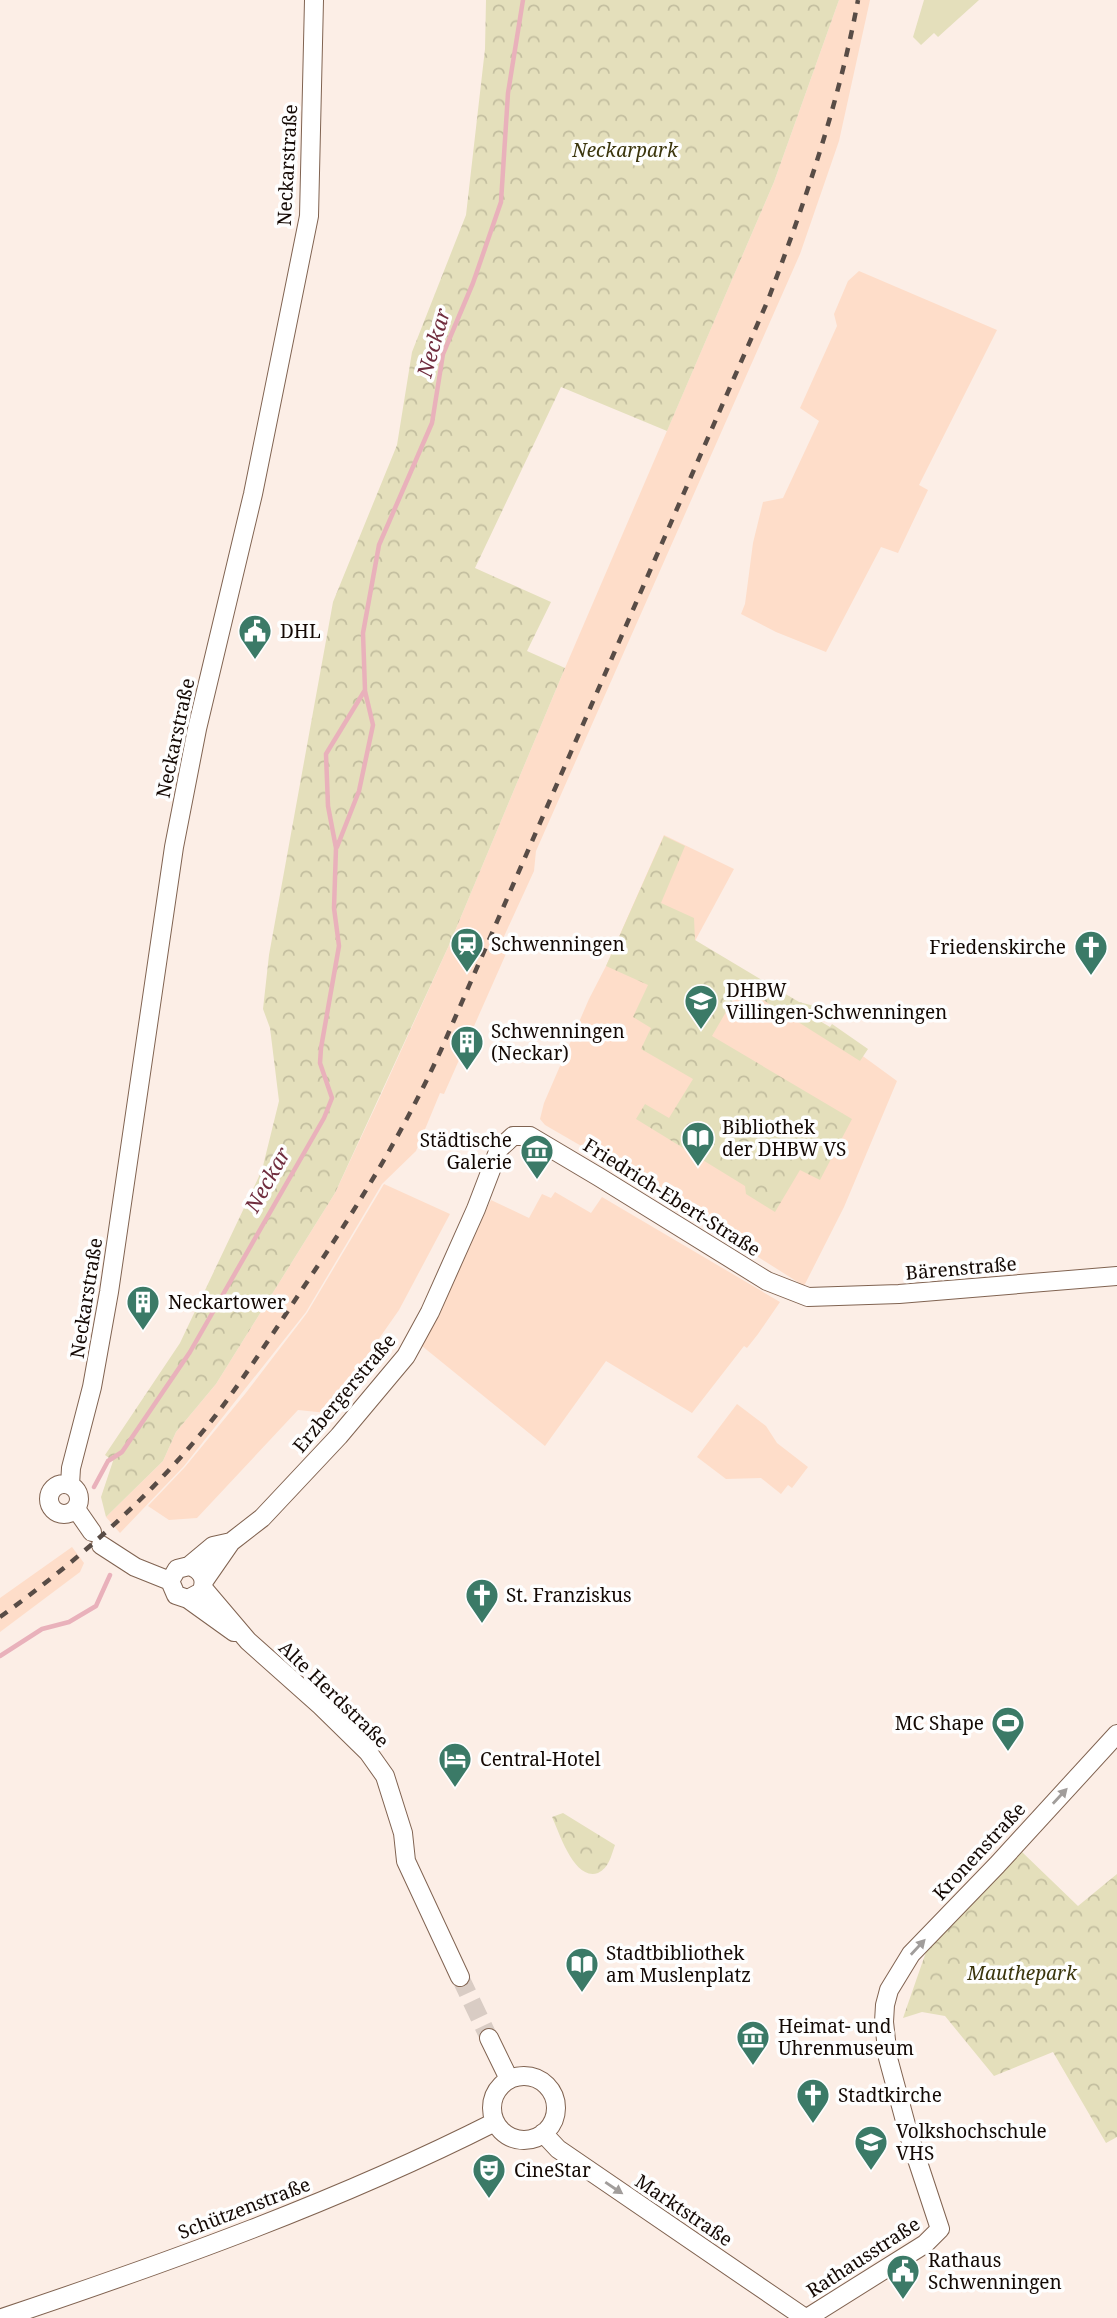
<svg xmlns="http://www.w3.org/2000/svg" width="1117" height="2318" font-family="'Noto Serif',serif">
	<style>
		.built { fill: #feddc9 }
		.grass { fill: #e4dfbb }
		.park { fill: url(#park-crowns) }
		.lines { fill: none; stroke-linecap: round; stroke-linejoin: round }
		.stream { stroke: #e9b1bb; stroke-width: 4.5 }
		.secondary-tunnel { stroke: #d9ccc4; stroke-width: 18; stroke-dasharray: 18 9; stroke-linecap: butt }
		.secondary-casing { stroke: #806351; stroke-width: 20 }
		.secondary { stroke: #fff; stroke-width: 18 }
		.rail { stroke: #584c46; stroke-width: 4.5; stroke-dasharray: 9 9; stroke-linecap: butt }
		.oneway { fill: #a19d9b }
		.labels { text-anchor: middle; stroke-width: 7; stroke-linejoin: round; paint-order: stroke }
		.park-label { font-size: 19px; font-style: italic; fill: #3b350c; stroke: #fefefe }
		.street-label { font-size: 19px; fill: #140904; stroke: #fefefe }
		.poi-label { font-size: 19px; fill: #140904; stroke: #fefefe; text-anchor: start }
		.water-label { font-size: 21px; font-style: italic; fill: #702d3e; stroke: #fefefe }
	</style>
	<defs>
		<pattern id="park-crowns" width="20" height="18" patternUnits="userSpaceOnUse" patternTransform="scale(1.75)"><rect width="20" height="18" fill="#e4dfbb"/><path d="M2 6a3 3 0 1 1 6 0M12 15a3 3 0 1 1 6 0" fill="none" stroke="#c3be9f"/></pattern>
	</defs>
	<rect width="100%" height="100%" fill="#fceee6"/>
	<path class="built" d="M839 0H870L839 141 800 254 536 851 534 871 501 943 509 947 444 1094 440 1093 416 1151 382 1184 306 1312 184 1466 120 1533 106 1517 163 1461 176 1432 216 1384 335 1193 380 1097 450 943 565 668 774 182Z
		M859 271 997 330 919 485 928 490 898 553 881 547 826 652 776 632 741 614 745 604 753 543 763 502 783 498 819 421 800 408 837 326 834 314 848 281Z
		M664 835 734 869 695 941 749 973 897 1081 844 1207 804 1286 602 1158 545 1125 540 1119 544 1103 589 999 606 966Z
		M384 1184 450 1214 399 1310 327 1413 298 1410 197 1518 169 1520 148 1506 185 1467 245 1394 307 1313Z
		M555 1192 591 1213 602 1197 780 1302 758 1334 747 1348 744 1346 692 1413 606 1361 545 1446 422 1346 491 1200 529 1218 542 1194 551 1198Z
		M737 1404 766 1426 777 1443 808 1467 792 1488 788 1485 781 1494 761 1478 726 1479 697 1457Z
		M72 1547 84 1563 80 1572 0 1632V1598Z"/>
	<path class="grass" d="M924 0H979L938 37 934 33 921 45 913 37Z"/>
	<path class="park" d="M486 0H839L774 182 667 431 561 387 475 568 551 602 527 651 565 668 450 943 335 1193 216 1384 176 1432 163 1461 106 1517 101 1497 113 1461 105 1455 180 1343 262 1170 279 1101 270 1028 263 1009 269 955 333 602 397 445 412 352 466 215 485 49Z
		M664 836 685 846 661 903 694 918 695 940 799 1002 818 1007 813 1017 830 1027 832 1024 868 1049 860 1061 741 986 712 1036 852 1119 820 1180 800 1170 775 1212 746 1194 745 1186 636 1119 645 1104 669 1118 693 1079 641 1049 651 1028 633 1017 648 985 606 966Z
		M563 1813 615 1845C611 1856 609 1868 598 1873 574 1881 560 1834 552 1817Z
		M1022 1852 1078 1906 1117 1874V2137L1106 2143 1053 2052 994 2076 945 2016 922 2012 903 2018 926 1952Z"/>
	<g class="lines">
		<path class="stream" d="M337 847 359 791 373 725 365 691
			M94 1487 108 1461 122 1452 190 1352 324 1118 332 1098 320 1063 321 1048 339 946 334 908 336 848 328 806 326 754 365 690 363 633 379 545 432 423 443 354 473 283 501 202 508 93 523 0
			M0 1656 42 1629 69 1622 96 1606 110 1575"/>
		<path class="secondary-tunnel" d="M460 1977 489 2038"/>
		<defs>
			<path id="secondary" d="M49 1499a15 15 0 1 1 30 0a15 15 0 1 1-30 0Z
				M70 1485 71 1468 92 1387 109 1292 174 847 197 729 253 494 309 216 314 0
				M76 1509 92 1532
				M101 1545 135 1567 170 1581
				M189 1566 213 1546 231 1542
				M204 1581 231 1542 262 1518 339 1436 406 1356 430 1312 476 1209 499 1149 513 1136H530L599 1177 767 1281 808 1297 899 1294 1117 1276
				M203 1588 248 1641 321 1706 368 1752 385 1776 403 1833 406 1861 460 1977
				M188 1599 201 1592C207 1580 202 1570 189 1566L177 1569 170 1581 176 1595 188 1599 234 1632
				M489 2038 509 2079
				M492 2108a32 32 0 1 1 64 0a32 32 0 1 1-64 0Z
				M543 2133 558 2149 805 2318
				M2 2318C169 2262 337 2202 495 2122
				M807 2318 925 2244 940 2229 908 2132 888 2058 884 2022 885 2005 889 1990 911 1954 997 1865 1117 1734"/>
		</defs>
		<use href="#secondary" class="secondary-casing"/>
		<use href="#secondary" class="secondary"/>
		<path class="rail" d="M0 1617C80 1559 155 1493 216 1415 247 1374 275 1330 303 1288 356 1209 401 1137 441 1050L768 300C805 202 839 103 858 0"/>
	</g>
	<defs><path id="oneway-solid" d="M-6-.8H1V-3.2L6.5 0L1 3.2V.8H-6Z" transform="scale(1.75)"/></defs>
	<g class="oneway">
		<use href="#oneway-solid" transform="translate(1060 1796) rotate(-47)"/>
		<use href="#oneway-solid" transform="translate(918 1947) rotate(-47)"/>
		<use href="#oneway-solid" transform="translate(614 2188) rotate(34)"/>
	</g>
	<defs>
		<symbol id="civic-pin" viewBox="-11 -11 22 30"><path d="M0 17L-7.5 6A9.5 9.5 0 1 1 7.5 6Z" fill="#3b7a67" stroke="#fefefe"/><path d="M-.6-6.5H3V-4.5H.6V-3L4-1V1h2V6H-6V1h2V-1L-.6-3ZM-1.2 2.5V6h2.4V2.5Z" fill="#fff"/></symbol>
		<symbol id="station-pin" viewBox="-11 -11 22 30"><path d="M0 17L-7.5 6A9.5 9.5 0 1 1 7.5 6Z" fill="#3b7a67" stroke="#fefefe"/><path d="M-3-6H3Q5-6 5-4V2Q5 4 3 4L4.5 6H3L1.5 4h-3L-3 6H-4.5L-3 4Q-5 4-5 2V-4Q-5-6-3-6ZM-3.5-4v3h7v-3ZM-3.5 1v1.5H-2V1ZM2 1v1.5H3.5V1Z" fill="#fff"/></symbol>
		<symbol id="church-pin" viewBox="-11 -11 22 30"><path d="M0 17L-7.5 6A9.5 9.5 0 1 1 7.5 6Z" fill="#3b7a67" stroke="#fefefe"/><path d="M-1.2-6h2.4v3.5h3.3v2.4h-3.3V6h-2.4V-.1h-3.3v-2.4h3.3Z" fill="#fff"/></symbol>
		<symbol id="university-pin" viewBox="-11 -11 22 30"><path d="M0 17L-7.5 6A9.5 9.5 0 1 1 7.5 6Z" fill="#3b7a67" stroke="#fefefe"/><path d="M0-5L7-2L0 1L-7-2ZM-4 1L0 2.5L4 1V4Q0 6-4 4Z" fill="#fff"/></symbol>
		<symbol id="building-pin" viewBox="-11 -11 22 30"><path d="M0 17L-7.5 6A9.5 9.5 0 1 1 7.5 6Z" fill="#3b7a67" stroke="#fefefe"/><path d="M-4-6H4V6H1V3H-1V6H-4ZM-2.5-4.3h1.7v1.8h-1.7ZM.8-4.3h1.7v1.8H.8ZM-2.5-1h1.7V.8h-1.7ZM.8-1h1.7V.8H.8Z" fill="#fff"/></symbol>
		<symbol id="library-pin" viewBox="-11 -11 22 30"><path d="M0 17L-7.5 6A9.5 9.5 0 1 1 7.5 6Z" fill="#3b7a67" stroke="#fefefe"/><path d="M-6-4Q-3-5.5-.7-3.5V5Q-3 3-6 4ZM6-4Q3-5.5 .7-3.5V5Q3 3 6 4Z" fill="#fff"/></symbol>
		<symbol id="museum-pin" viewBox="-11 -11 22 30"><path d="M0 17L-7.5 6A9.5 9.5 0 1 1 7.5 6Z" fill="#3b7a67" stroke="#fefefe"/><path d="M0-6L6-3V-2H-6V-3ZM-5-1h2V3h-2ZM-1-1h2V3h-2ZM3-1h2V3H3ZM-6 4H6V6H-6Z" fill="#fff"/></symbol>
		<symbol id="stadium-pin" viewBox="-11 -11 22 30"><path d="M0 17L-7.5 6A9.5 9.5 0 1 1 7.5 6Z" fill="#3b7a67" stroke="#fefefe"/><path d="M0-5a6.5 5 0 1 0 0 10a6.5 5 0 1 0 0-10ZM-3.5-1.8h7v3.6h-7Z" fill="#fff"/></symbol>
		<symbol id="hotel-pin" viewBox="-11 -11 22 30"><path d="M0 17L-7.5 6A9.5 9.5 0 1 1 7.5 6Z" fill="#3b7a67" stroke="#fefefe"/><path d="M-6-4.5h1.5V1H6V5H4.5V3h-9V5H-6ZM-4 0a1.8 1.8 0 1 1 3.6 0ZM.5 0V-2.5h3Q6-2.5 6 0Z" fill="#fff"/></symbol>
		<symbol id="theatre-pin" viewBox="-11 -11 22 30"><path d="M0 17L-7.5 6A9.5 9.5 0 1 1 7.5 6Z" fill="#3b7a67" stroke="#fefefe"/><path d="M-5-5.5Q0-4 5-5.5V0Q5 5 0 6Q-5 5-5 0ZM-3.3-2.5H-1v1.5H-3.3ZM1-2.5H3.3v1.5H1ZM-2.8 1Q0 5.5 2.8 1Z" fill="#fff"/></symbol>
	</defs>
	<g fill-rule="evenodd">
		<use href="#civic-pin" x="236" y="612" width="38" height="52"/>
		<use href="#station-pin" x="448" y="925" width="38" height="52"/>
		<use href="#church-pin" x="1072" y="928" width="38" height="52"/>
		<use href="#university-pin" x="682" y="982" width="38" height="52"/>
		<use href="#building-pin" x="448" y="1023" width="38" height="52"/>
		<use href="#library-pin" x="679" y="1119" width="38" height="52"/>
		<use href="#museum-pin" x="518" y="1132" width="38" height="52"/>
		<use href="#building-pin" x="124" y="1283" width="38" height="52"/>
		<use href="#church-pin" x="463" y="1576" width="38" height="52"/>
		<use href="#stadium-pin" x="989" y="1704" width="38" height="52"/>
		<use href="#hotel-pin" x="436" y="1740" width="38" height="52"/>
		<use href="#library-pin" x="563" y="1945" width="38" height="52"/>
		<use href="#museum-pin" x="734" y="2018" width="38" height="52"/>
		<use href="#church-pin" x="794" y="2076" width="38" height="52"/>
		<use href="#university-pin" x="852" y="2123" width="38" height="52"/>
		<use href="#theatre-pin" x="470" y="2151" width="38" height="52"/>
		<use href="#civic-pin" x="884" y="2252" width="38" height="52"/>
	</g>
	<g class="labels">
		<g class="park-label">
			<text x="625" y="157">Neckarpark</text>
			<text x="1022" y="1980">Mauthepark</text>
		</g>
		<g class="street-label">
			<text transform="translate(287 165) rotate(-87)" y="7">Neckarstraße</text>
			<text transform="translate(175 738) rotate(-78)" y="7">Neckarstraße</text>
			<text transform="translate(672 1197) rotate(32)" y="7">Friedrich-Ebert-Straße</text>
			<text transform="translate(961 1268) rotate(-5)" y="7">Bärenstraße</text>
			<text transform="translate(86 1298) rotate(-81)" y="7">Neckarstraße</text>
			<text transform="translate(344 1393) rotate(-50)" y="7">Erzbergerstraße</text>
			<text transform="translate(334 1694) rotate(44)" y="7">Alte Herdstraße</text>
			<text transform="translate(979 1851) rotate(-47)" y="7">Kronenstraße</text>
			<text transform="translate(244 2208) rotate(-21)" y="7">Schützenstraße</text>
			<text transform="translate(684 2210) rotate(34)" y="7">Marktstraße</text>
			<text transform="translate(863 2257) rotate(-33)" y="7">Rathausstraße</text>
		</g>
		<g class="poi-label">
			<text x="280" y="638">DHL</text>
			<text x="491" y="951">Schwenningen</text>
			<text x="1066" y="954" text-anchor="end">Friedenskirche</text>
			<text x="726" y="997">DHBW<tspan x="726" dy="22">Villingen-Schwenningen</tspan></text>
			<text x="491" y="1038">Schwenningen<tspan x="491" dy="22">(Neckar)</tspan></text>
			<text x="722" y="1134">Bibliothek<tspan x="722" dy="22">der DHBW VS</tspan></text>
			<text x="512" y="1147" text-anchor="end">Städtische<tspan x="512" dy="22">Galerie</tspan></text>
			<text x="168" y="1309">Neckartower</text>
			<text x="506" y="1602">St. Franziskus</text>
			<text x="984" y="1730" text-anchor="end">MC Shape</text>
			<text x="480" y="1766">Central-Hotel</text>
			<text x="606" y="1960">Stadtbibliothek<tspan x="606" dy="22">am Muslenplatz</tspan></text>
			<text x="778" y="2033">Heimat- und<tspan x="778" dy="22">Uhrenmuseum</tspan></text>
			<text x="838" y="2102">Stadtkirche</text>
			<text x="896" y="2138">Volkshochschule<tspan x="896" dy="22">VHS</tspan></text>
			<text x="514" y="2177">CineStar</text>
			<text x="928" y="2267">Rathaus<tspan x="928" dy="22">Schwenningen</tspan></text>
		</g>
		<g class="water-label">
			<text transform="translate(434 343) rotate(-74)" y="7">Neckar</text>
			<text transform="translate(268 1180) rotate(-61)" y="7">Neckar</text>
		</g>
	</g>
</svg>
